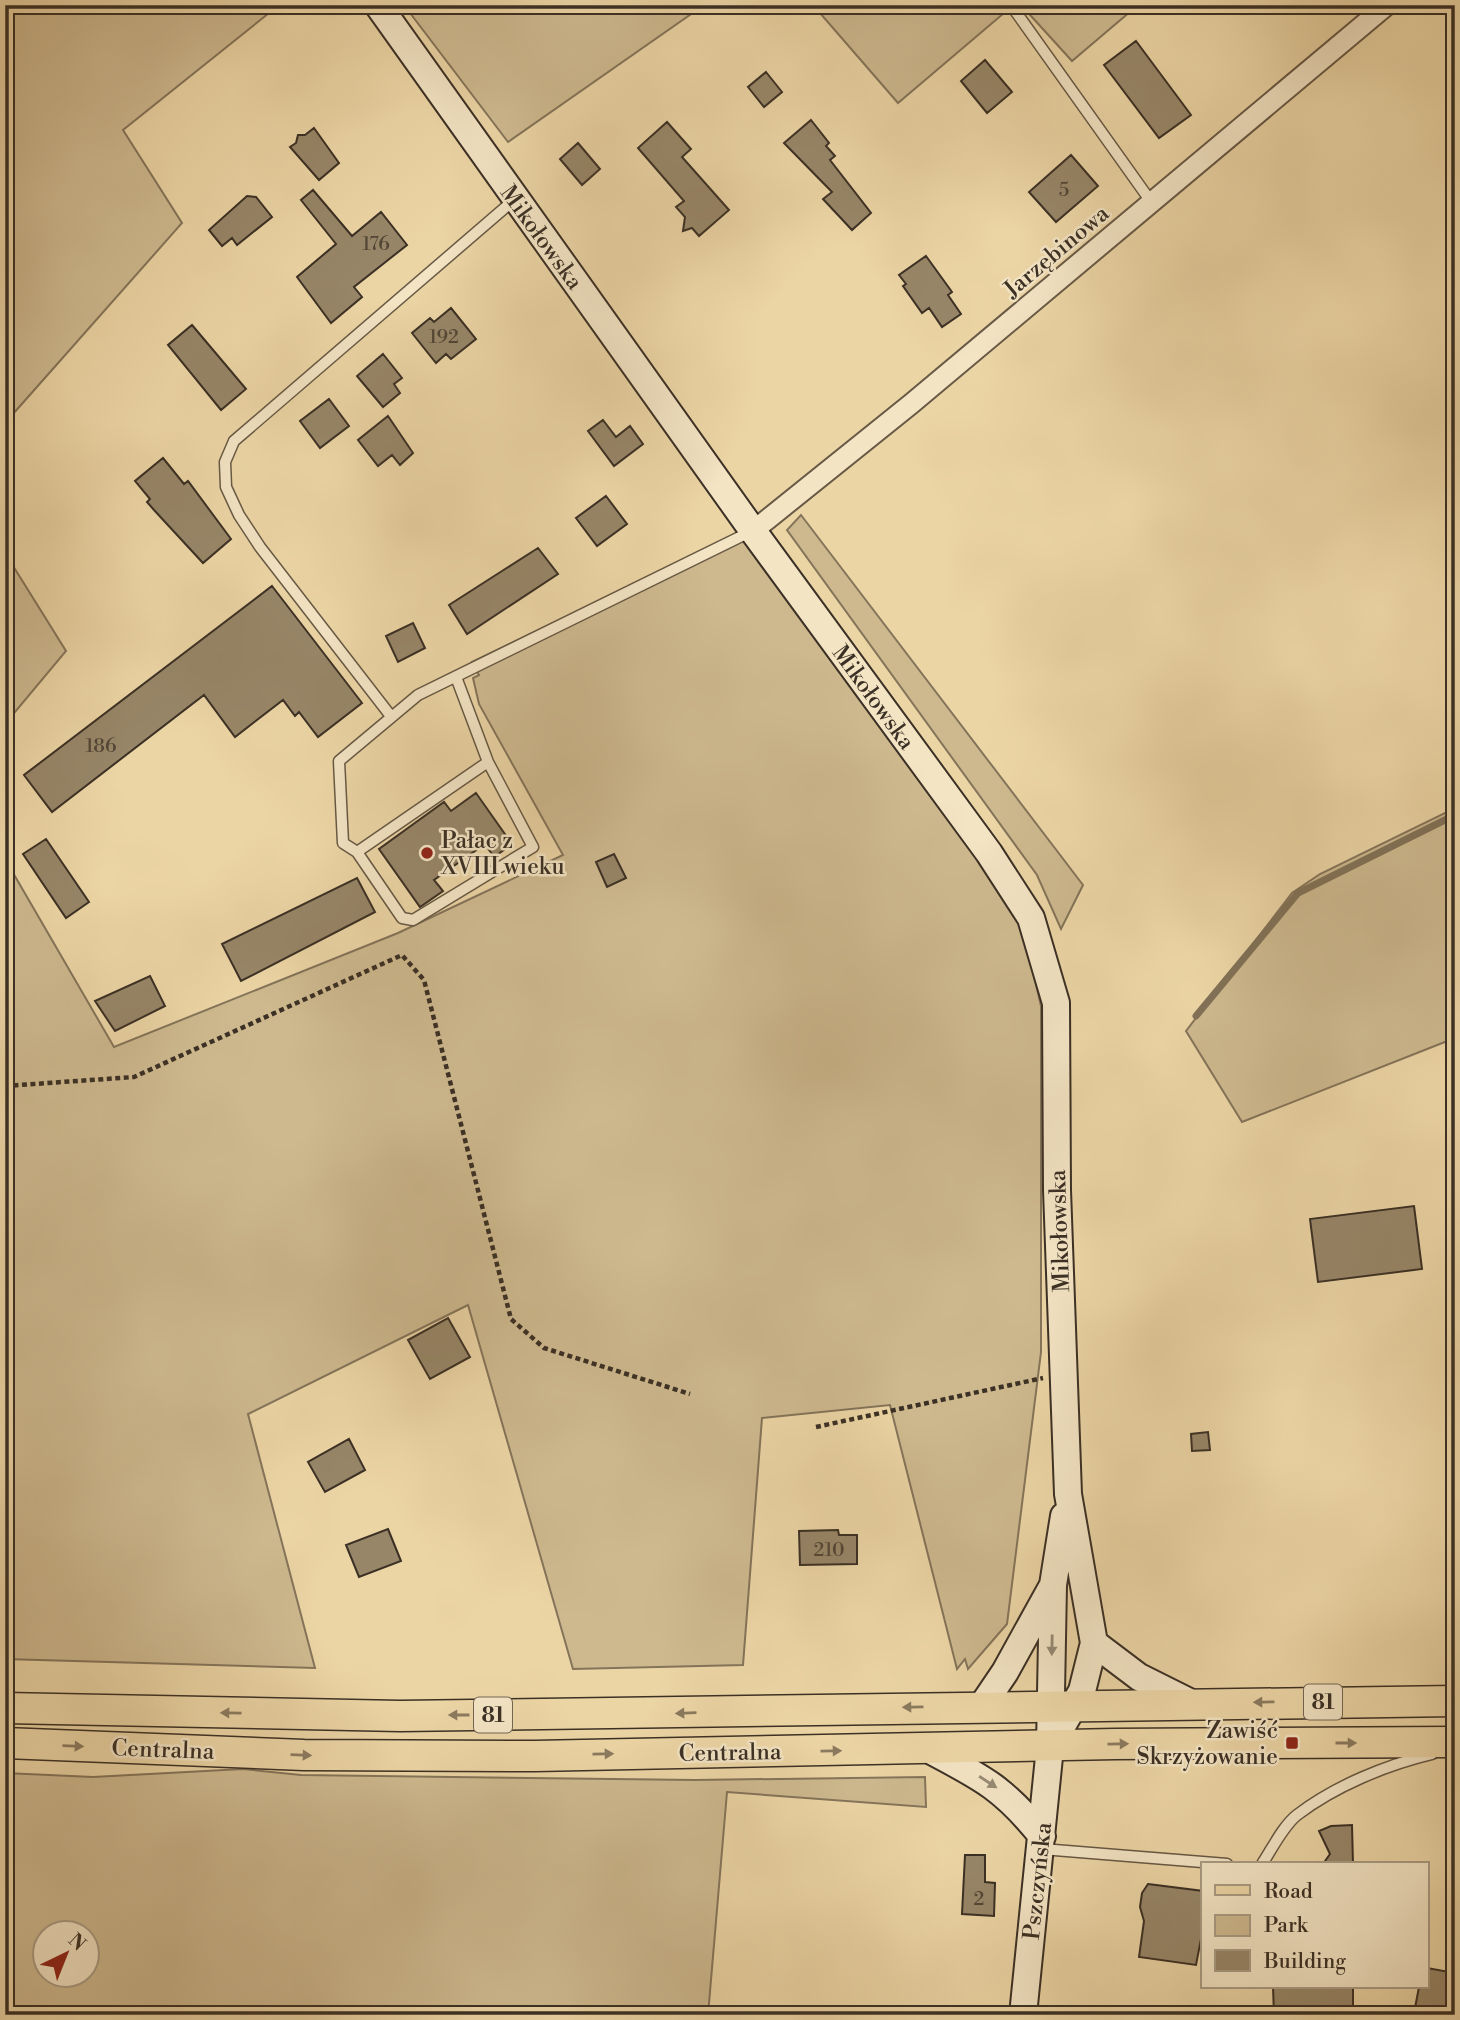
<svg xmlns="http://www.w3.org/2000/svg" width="1460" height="2020" font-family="'Libre Bodoni',serif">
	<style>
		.green { fill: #ceb98f; stroke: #84745a; stroke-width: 2; fill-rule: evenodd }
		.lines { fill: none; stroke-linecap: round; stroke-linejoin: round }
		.stream { stroke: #817157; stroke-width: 7 }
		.building { fill: #978668; stroke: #3b3025; stroke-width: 2 }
		.lane-casing { stroke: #675945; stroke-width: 13 }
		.street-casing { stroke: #675945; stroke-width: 23 }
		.secondary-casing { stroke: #3b3025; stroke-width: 30 }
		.primary-casing { stroke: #3b3025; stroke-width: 33 }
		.path { stroke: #3b3025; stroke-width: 4.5; stroke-dasharray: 5 3.5; stroke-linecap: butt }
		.lane { stroke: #f3e4c4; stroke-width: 10 }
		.street { stroke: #f3e4c4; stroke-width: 19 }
		.secondary { stroke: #f3e4c4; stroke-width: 26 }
		.primary { stroke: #ecd5a5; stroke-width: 30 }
		.oneway { fill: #978a74 }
		.oneway2 { fill: #8b7a5f }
		.poi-dot { fill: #8f2418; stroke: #f3e4c4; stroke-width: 2.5 }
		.labels { text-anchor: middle; stroke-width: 5; stroke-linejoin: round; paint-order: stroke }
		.number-label { font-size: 19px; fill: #524636 }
		.shield { fill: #f3e4c4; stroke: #726655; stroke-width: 2 }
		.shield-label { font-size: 21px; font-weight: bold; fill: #3b3025 }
		.street-label { font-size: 23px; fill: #3b3025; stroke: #f3e4c4 }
		.poi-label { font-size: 23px; fill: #3b3025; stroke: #f3e4c4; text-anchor: start }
	</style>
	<rect width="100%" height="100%" fill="#ecd5a5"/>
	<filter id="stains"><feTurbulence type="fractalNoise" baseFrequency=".00286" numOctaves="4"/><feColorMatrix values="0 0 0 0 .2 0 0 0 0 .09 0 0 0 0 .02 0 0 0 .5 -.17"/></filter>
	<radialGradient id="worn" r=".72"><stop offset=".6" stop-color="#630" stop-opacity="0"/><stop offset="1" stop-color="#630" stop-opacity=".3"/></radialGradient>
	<path class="green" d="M5 5H279L123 130 182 223 5 423Z
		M404 5H704L508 142Z
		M813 5H1019L1004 13 898 103Z
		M1021 5H1138L1072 61Z
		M801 515 1083 885 1061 929 1037 875 787 530Z
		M762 523 1019 911 1041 1006V1352L1007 1624 968 1669 965 1659 957 1669 890 1405 762 1418 743 1665 573 1669 468 1305 248 1414 315 1668 5 1659V859L114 1047 398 933 563 855 479 704 473 678 479 675 472 662Z
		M5 553 66 651 5 724Z
		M1455 808V1038L1242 1122 1186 1031 1292 893 1320 874Z
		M243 1769 301 1775 695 1780 925 1777 926 1807 727 1792 708 2015H5V1773L93 1777ZM46 1932H88V1974H46Z"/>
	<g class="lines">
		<path class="stream" d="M1196 1016 1298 893 1455 815"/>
	</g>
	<path class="building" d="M1136 41 1191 115 1159 138 1104 65Z
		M985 60 1012 92 987 113 961 81Z
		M766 72 782 92 764 107 748 87Z
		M811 120 829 143 826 146 835 156 830 160 871 213 852 230 823 199 832 192 784 143Z
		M667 122 691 149 682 157 729 210 699 236 692 228 683 231 685 217 676 207 684 201 638 148Z
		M314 128 339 163 319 180 290 147 296 143 298 135H305Z
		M578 143 600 169 582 185 560 159Z
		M1071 155 1098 186 1056 222 1029 192Z
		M313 190 352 236 381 212 407 245 354 287 362 297 331 323 297 277 336 244 301 200Z
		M247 196 256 197 272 217 237 245 232 238 222 246 209 230Z
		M926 256 952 292 948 295 961 314 942 327 929 308 922 313 903 286 906 284 899 275Z
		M451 308 476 339 451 359 446 354 436 363 412 333 430 318 434 322Z
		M192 325 246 389 221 410 168 345Z
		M383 354 402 378 394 384 400 393 383 407 357 376Z
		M329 399 349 426 320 448 300 421Z
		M388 416 413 453 400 465 392 455 378 466 358 440Z
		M603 420 616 437 630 426 643 444 614 466 588 431Z
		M163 458 184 484 188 481 231 539 203 563 154 510 147 502 150 499 135 481Z
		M606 496 627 524 597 546 576 518Z
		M538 548 558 574 467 634 449 605Z
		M272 586 362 703 318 737 299 712 295 716 283 700 235 737 204 695 52 812 24 775Z
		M413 623 425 648 398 662 386 636Z
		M476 793 512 844 494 857 485 844 434 880 443 891 420 907 379 849 444 802 451 811Z
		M46 839 89 902 66 918 23 854Z
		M614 854 626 878 607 887 596 862Z
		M357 878 375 912 241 981 222 944Z
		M150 976 165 1006 115 1031 95 1001Z
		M1414 1206 1422 1269 1318 1282 1310 1219Z
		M448 1318 470 1357 430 1379 408 1340Z
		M1208 1432 1210 1450 1192 1451 1191 1434Z
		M349 1439 365 1470 325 1492 308 1462Z
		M388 1529 401 1561 359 1577 346 1545Z
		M838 1530 839 1535H857V1564L800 1565 799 1531Z
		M1352 1825 1353 1864H1323L1330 1854 1319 1831 1331 1826Z
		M965 1855H985V1882L995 1883 994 1916 962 1914Z
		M1148 1884 1203 1891V1929L1196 1965 1139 1957 1144 1921 1140 1907 1142 1893Z
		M1427 1968 1455 1973V2015L1415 2008 1419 1987H1427Z
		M1273 1987H1353V2015H1274Z"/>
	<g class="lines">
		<defs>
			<path id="lane" d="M1011 5 1152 203
				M456 677 488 762 533 847 413 920 402 918 357 852 488 762
				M390 715 260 547 239 515 226 487 225 462 234 441 514 200
				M357 852 343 843 339 761 418 695 752 531
				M1042 1849 1227 1864
				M1262 1864C1272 1849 1283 1826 1297 1815 1335 1786 1386 1765 1432 1754"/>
			<path id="street" d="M753 531 911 404 1387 5"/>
			<path id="secondary" d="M378 5 753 531 989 853 1031 918 1056 1003 1057 1190 1068 1494 1094 1643 1082 1691 1050 1747
				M1094 1643 1139 1677 1191 1703
				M982 1706 1005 1672 1052 1587
				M928 1749C981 1777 1004 1788 1042 1836
				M1023 2015 1050 1747 1053 1585 1064 1516"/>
			<path id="primary" d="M5 1708 400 1716 1455 1701
				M5 1743 304 1755 535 1756 1115 1744 1455 1742"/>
		</defs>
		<use href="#lane" class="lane-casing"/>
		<use href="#street" class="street-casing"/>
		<use href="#secondary" class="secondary-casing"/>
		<use href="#primary" class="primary-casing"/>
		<path class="path" d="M5 1086 134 1077 402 955 424 980 511 1319 544 1348 690 1394
			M816 1427 1043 1378"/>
		<use href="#lane" class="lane"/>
		<use href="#street" class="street"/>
		<use href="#secondary" class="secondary"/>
		<use href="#primary" class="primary"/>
	</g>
	<defs><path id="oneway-solid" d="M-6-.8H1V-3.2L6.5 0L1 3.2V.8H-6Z" transform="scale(1.75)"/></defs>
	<g class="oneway">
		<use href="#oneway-solid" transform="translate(1052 1645) rotate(91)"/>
		<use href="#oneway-solid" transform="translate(988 1782) rotate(33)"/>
	</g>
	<g class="oneway2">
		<use href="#oneway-solid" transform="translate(1264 1702) rotate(179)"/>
		<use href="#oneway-solid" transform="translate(913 1707) rotate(179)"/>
		<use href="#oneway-solid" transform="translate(231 1713) rotate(-179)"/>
		<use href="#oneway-solid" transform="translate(686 1713) rotate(178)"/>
		<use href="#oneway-solid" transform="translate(459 1715) rotate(180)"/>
		<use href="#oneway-solid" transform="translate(1346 1743)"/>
		<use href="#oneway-solid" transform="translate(1118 1744) rotate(-1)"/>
		<use href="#oneway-solid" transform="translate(73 1746) rotate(2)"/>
		<use href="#oneway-solid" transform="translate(831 1751) rotate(-1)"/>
		<use href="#oneway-solid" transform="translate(603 1754) rotate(-1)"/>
		<use href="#oneway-solid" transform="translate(301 1755) rotate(2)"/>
	</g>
	<g class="poi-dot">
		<circle cx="427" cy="853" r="7"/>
		<rect x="1285" y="1736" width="14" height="14" rx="3.5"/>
	</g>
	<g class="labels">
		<g class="number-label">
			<text x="1064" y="196">5</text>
			<text x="376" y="250">176</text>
			<text x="444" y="343">192</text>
			<text x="101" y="752">186</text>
			<text x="829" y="1556">210</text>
			<text x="979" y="1905">2</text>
		</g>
		<g class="shield">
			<rect x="1304" y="1684.5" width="38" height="35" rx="5"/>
			<rect x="474" y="1697.5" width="38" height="35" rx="5"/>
		</g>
		<g class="shield-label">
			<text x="1323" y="1709">81</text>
			<text x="493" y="1722">81</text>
		</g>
		<g class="street-label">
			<text transform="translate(542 237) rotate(54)" y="8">Mikołowska</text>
			<text transform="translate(1056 251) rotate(-40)" y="8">Jarzębinowa</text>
			<text transform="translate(874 697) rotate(54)" y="8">Mikołowska</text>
			<text transform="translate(1059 1231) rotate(-92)" y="8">Mikołowska</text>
			<text transform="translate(163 1749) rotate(2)" y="8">Centralna</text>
			<text transform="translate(730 1752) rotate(-1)" y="8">Centralna</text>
			<text transform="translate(1037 1881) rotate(-84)" y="8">Pszczyńska</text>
		</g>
		<g class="poi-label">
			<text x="441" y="848">Pałac z<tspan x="441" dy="26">XVIII wieku</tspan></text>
			<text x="1278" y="1738" text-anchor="end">Zawiść<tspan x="1278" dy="26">Skrzyżowanie</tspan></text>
		</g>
	</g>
	<rect width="1460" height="2020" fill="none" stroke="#ecd5a5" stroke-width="28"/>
	<rect x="7" y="7" width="1446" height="2006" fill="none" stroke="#3b3025" stroke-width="3.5"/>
	<rect x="14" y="14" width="1432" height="1992" fill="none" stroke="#3b3025" stroke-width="2"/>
	<rect x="1201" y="1862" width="228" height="126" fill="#f3e4c4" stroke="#a99c84" stroke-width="2"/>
	<rect x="1215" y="1885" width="35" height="10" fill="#ecd5a5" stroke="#a99c84" stroke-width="2"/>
	<text x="1264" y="1898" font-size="21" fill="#3b3025">Road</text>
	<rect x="1215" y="1915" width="35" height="21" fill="#ceb98f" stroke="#a99c84" stroke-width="2"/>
	<text x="1264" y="1932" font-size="21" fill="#3b3025">Park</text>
	<rect x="1215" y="1950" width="35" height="21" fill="#978668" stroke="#a99c84" stroke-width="2"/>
	<text x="1264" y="1968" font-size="21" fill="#3b3025">Building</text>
	<g transform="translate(66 1954) rotate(43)"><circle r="33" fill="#f3e4c4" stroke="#a99c84" stroke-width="2"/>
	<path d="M0-5L12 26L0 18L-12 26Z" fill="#8f2418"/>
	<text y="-10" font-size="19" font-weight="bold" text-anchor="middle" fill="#3b3025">N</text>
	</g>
	<rect width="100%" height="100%" filter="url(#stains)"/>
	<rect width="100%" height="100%" fill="url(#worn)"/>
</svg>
